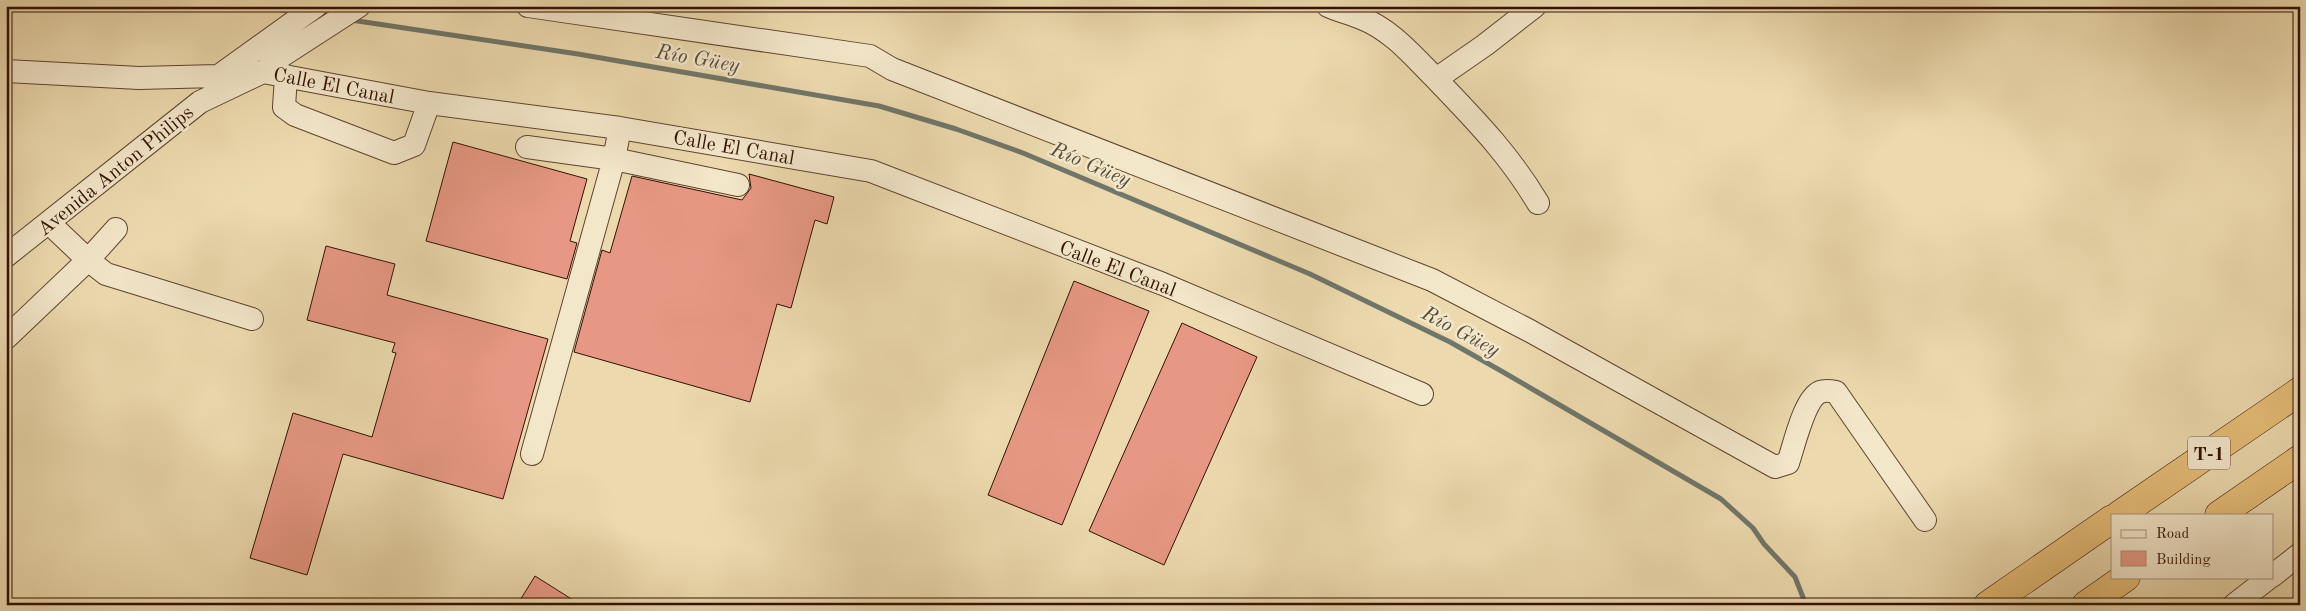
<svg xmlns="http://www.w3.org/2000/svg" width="2306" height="611" font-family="'Old Standard TT',serif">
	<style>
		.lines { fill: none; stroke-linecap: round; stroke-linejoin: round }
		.stream { stroke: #707669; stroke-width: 5 }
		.building { fill: #e79884; stroke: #321103 }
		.minor-casing { stroke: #60432e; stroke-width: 24 }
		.highway-casing { stroke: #321103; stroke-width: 29 }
		.minor { stroke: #f3e7ca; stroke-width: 22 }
		.highway { stroke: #e6bd77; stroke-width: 28 }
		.labels { text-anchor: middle; stroke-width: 5; stroke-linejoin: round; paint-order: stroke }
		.shield { fill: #f3e7ca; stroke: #6c513f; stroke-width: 1 }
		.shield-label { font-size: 19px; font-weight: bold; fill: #321103 }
		.street-label { font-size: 20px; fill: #321103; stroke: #f3e7ca }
		.water-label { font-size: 21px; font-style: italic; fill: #564c3e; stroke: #f3e7ca }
	</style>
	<rect width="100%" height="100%" fill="#ecdaae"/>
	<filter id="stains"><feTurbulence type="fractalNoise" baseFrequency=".004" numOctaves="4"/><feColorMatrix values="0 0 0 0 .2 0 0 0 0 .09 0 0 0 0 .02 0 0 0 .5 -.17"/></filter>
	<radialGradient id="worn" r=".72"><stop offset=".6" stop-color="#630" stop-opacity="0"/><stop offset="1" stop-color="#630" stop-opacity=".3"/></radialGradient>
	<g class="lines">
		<path class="stream" d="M253 6 296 12
			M351 20 578 54 879 106 956 129 1023 153 1310 274 1450 342 1503 372 1721 499 1753 528 1764 544 1795 577 1806 605"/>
	</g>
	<path class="building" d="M453 142 587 179 570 241 577 243 567 279 426 241Z
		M749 174 834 197 827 224 815 220 791 308 777 304 750 402 574 352 602 250 610 253 632 176 742 200 751 188Z
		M326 246 395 264 387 295 548 339 503 499 343 454 307 575 250 558 293 413 372 437 396 353 392 352 395 343 307 320Z
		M1074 281 1149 311 1062 525 988 495Z
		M1182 323 1257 357 1164 565 1089 531Z
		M535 576 581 605H517Z"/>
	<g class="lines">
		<defs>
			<path id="minor" d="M528 6 870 56 892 69 1432 280 1530 331 1775 467 1788 463C1794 446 1804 399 1820 392 1825 390 1831 391 1836 392L1925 520
				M1328 6C1338 11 1350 13 1361 18 1392 30 1413 56 1436 79
				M1535 6 1485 45 1436 79C1476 121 1508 153 1538 203
				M6 71 139 78 217 76 263 72 429 103 620 128 871 171 1163 284 1422 394
				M220 75 316 6
				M286 76 284 107 295 115 394 153 414 145 429 103
				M527 147 614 159 738 185
				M49 223 88 260 106 274 252 319
				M6 256 200 102 263 72 277 59 359 6
				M6 338 88 260 116 229
				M532 454 614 159 620 128
				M2272 576 2300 554
				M2234 605 2270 577"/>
			<path id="highway" d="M2119 515 2300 391
				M2219 515 2300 459
				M1988 605 2112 519
				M2086 605 2126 577"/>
		</defs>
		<use href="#minor" class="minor-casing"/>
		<use href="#highway" class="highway-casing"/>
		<use href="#minor" class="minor"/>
		<use href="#highway" class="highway"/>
	</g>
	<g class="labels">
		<rect class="shield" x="2188" y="436.5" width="42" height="33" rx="4"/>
		<g class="shield-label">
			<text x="2209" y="460">T-1</text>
		</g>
		<g class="street-label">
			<text transform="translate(334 85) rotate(11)" y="7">Calle El Canal</text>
			<text transform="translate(734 147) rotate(10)" y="7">Calle El Canal</text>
			<text transform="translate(115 170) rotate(-39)" y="7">Avenida Anton Philips</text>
			<text transform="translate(1118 268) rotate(21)" y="7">Calle El Canal</text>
		</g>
		<g class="water-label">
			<text transform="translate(698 58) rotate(10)" y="7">Río Güey</text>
			<text transform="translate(1091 164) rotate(23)" y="7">Río Güey</text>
			<text transform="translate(1461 331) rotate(28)" y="7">Río Güey</text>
		</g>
	</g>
	<rect width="2306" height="611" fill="none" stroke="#ecdaae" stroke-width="25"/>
	<rect x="8" y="8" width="2291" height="596" fill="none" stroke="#321103" stroke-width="2.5"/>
	<rect x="12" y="12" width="2281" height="586" fill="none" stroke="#321103"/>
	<rect x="2111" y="514" width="162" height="65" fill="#f3e7ca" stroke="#a6917a"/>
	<rect x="2121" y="530" width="25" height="8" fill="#f3e7ca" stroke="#a6917a"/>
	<text x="2156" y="538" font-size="15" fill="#321103">Road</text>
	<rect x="2121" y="551" width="25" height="15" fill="#e79884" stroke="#a6917a"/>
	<text x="2156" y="564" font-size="15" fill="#321103">Building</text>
	<rect width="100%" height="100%" filter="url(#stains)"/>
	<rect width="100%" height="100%" fill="url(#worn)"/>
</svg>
